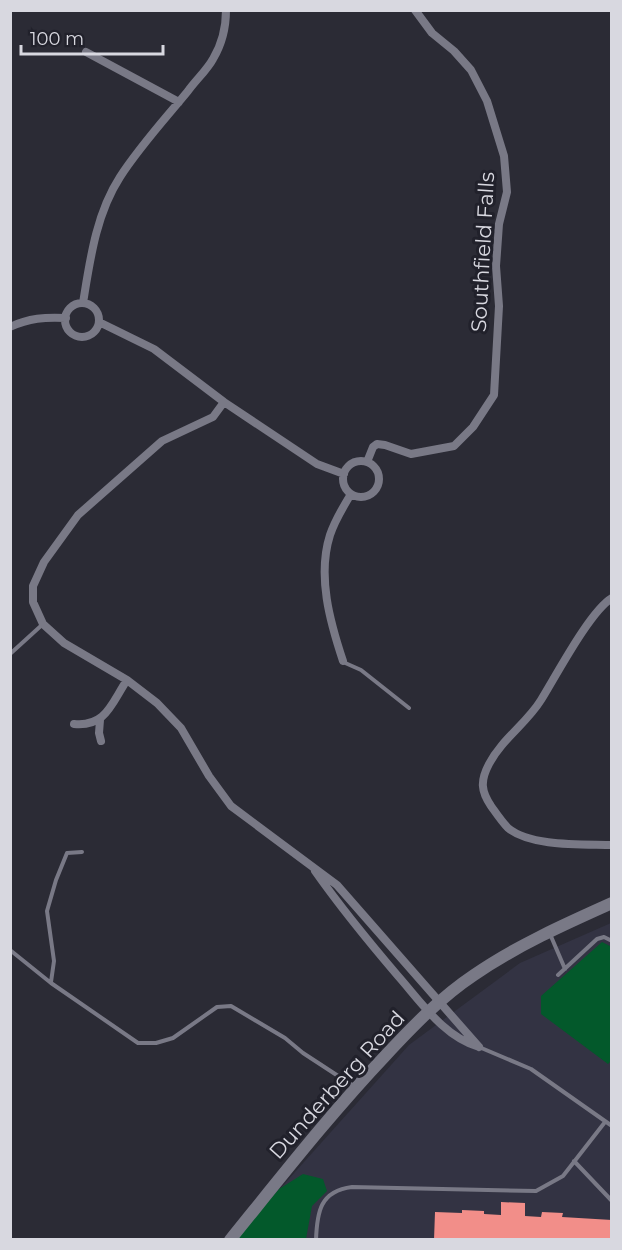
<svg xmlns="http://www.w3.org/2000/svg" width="622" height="1250" font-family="Montserrat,sans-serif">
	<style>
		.built { fill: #333343 }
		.green { fill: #03592b }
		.building { fill: #f28e89 }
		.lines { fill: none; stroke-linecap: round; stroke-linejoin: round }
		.lane { stroke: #797986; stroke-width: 4 }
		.street { stroke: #797986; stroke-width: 8 }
		.secondary { stroke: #797986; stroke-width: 12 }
		.labels { text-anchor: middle; stroke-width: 6; stroke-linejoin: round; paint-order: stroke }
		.street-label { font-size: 21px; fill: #d8d8e0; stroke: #21212b }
	</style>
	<rect width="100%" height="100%" fill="#2b2b35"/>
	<path class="built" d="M611 923V1239L234 1240 409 1045 520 963Z"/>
	<path class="green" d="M602 942 612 947V1060L608 1064 541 1014V996Z
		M303 1174 323 1179 327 1191 312 1206 306 1239 235 1240 279 1189Z"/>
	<path class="building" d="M501 1202 525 1203V1216L541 1217 542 1212 563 1213 562 1217 612 1220V1240H434L435 1212 462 1213V1210L484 1211V1214L501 1215Z"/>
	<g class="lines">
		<path class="lane" d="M10 654 43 624
			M343 662 361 670 409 708
			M550 934 565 969
			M10 950 51 983 138 1043H156L173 1038 217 1007 231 1006 285 1038 303 1053 355 1087
			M558 975 597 939 604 937 612 941
			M51 982 54 961 47 911 56 880 67 853 82 852
			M479 1047 531 1069 612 1126
			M574 1161 612 1201
			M316 1240C317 1212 320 1191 352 1187L536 1191 563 1176 605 1122"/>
		<path class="street" d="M86 52 179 102
			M83 303C90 260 96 214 120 177 140 146 165 119 188 91 196 80 207 70 213 59 222 44 226 27 226 10
			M65 320a17 17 0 1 1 34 0a17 17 0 1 1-34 0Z
			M99 322 154 349 224 402 317 464 344 474
			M10 327C29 318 45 317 66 318
			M224 402 213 417 162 441 78 515 44 562 33 586V602L43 624 64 643 127 680 157 703 181 728 209 776 231 806 337 885 479 1047
			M343 479a18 18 0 1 1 36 0a18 18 0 1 1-36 0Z
			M367 462 373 447 377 444 385 445 411 454 454 446 473 427 494 395 499 306 496 266 499 224 507 192 504 156 487 101 471 70 454 51 432 33 415 10
			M612 598C590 611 556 676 541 700 527 723 502 739 489 764 480 781 481 791 491 806 496 813 502 822 508 828 531 847 583 844 612 845
			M343 661C330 622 317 576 330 535 335 520 343 507 351 494
			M100 720 99 733 101 741
			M74 724C106 727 111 704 127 680
			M315 871C341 908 369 942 398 976 421 1002 444 1037 479 1047"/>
		<path class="secondary" d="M230 1240C281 1177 331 1113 386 1055 413 1026 441 997 474 975 516 946 565 924 612 903"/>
	</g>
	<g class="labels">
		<g class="street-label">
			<text transform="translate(483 252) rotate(-87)" y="7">Southfield Falls</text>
			<text transform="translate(337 1085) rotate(-48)" y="7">Dunderberg Road</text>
		</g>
	</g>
	<rect width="622" height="1250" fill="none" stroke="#d8d8e0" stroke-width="24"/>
	<path d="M21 45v9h142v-9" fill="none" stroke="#d8d8e0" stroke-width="3"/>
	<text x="30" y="45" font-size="18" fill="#d8d8e0" stroke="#21212b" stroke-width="4.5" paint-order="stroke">100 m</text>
</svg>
